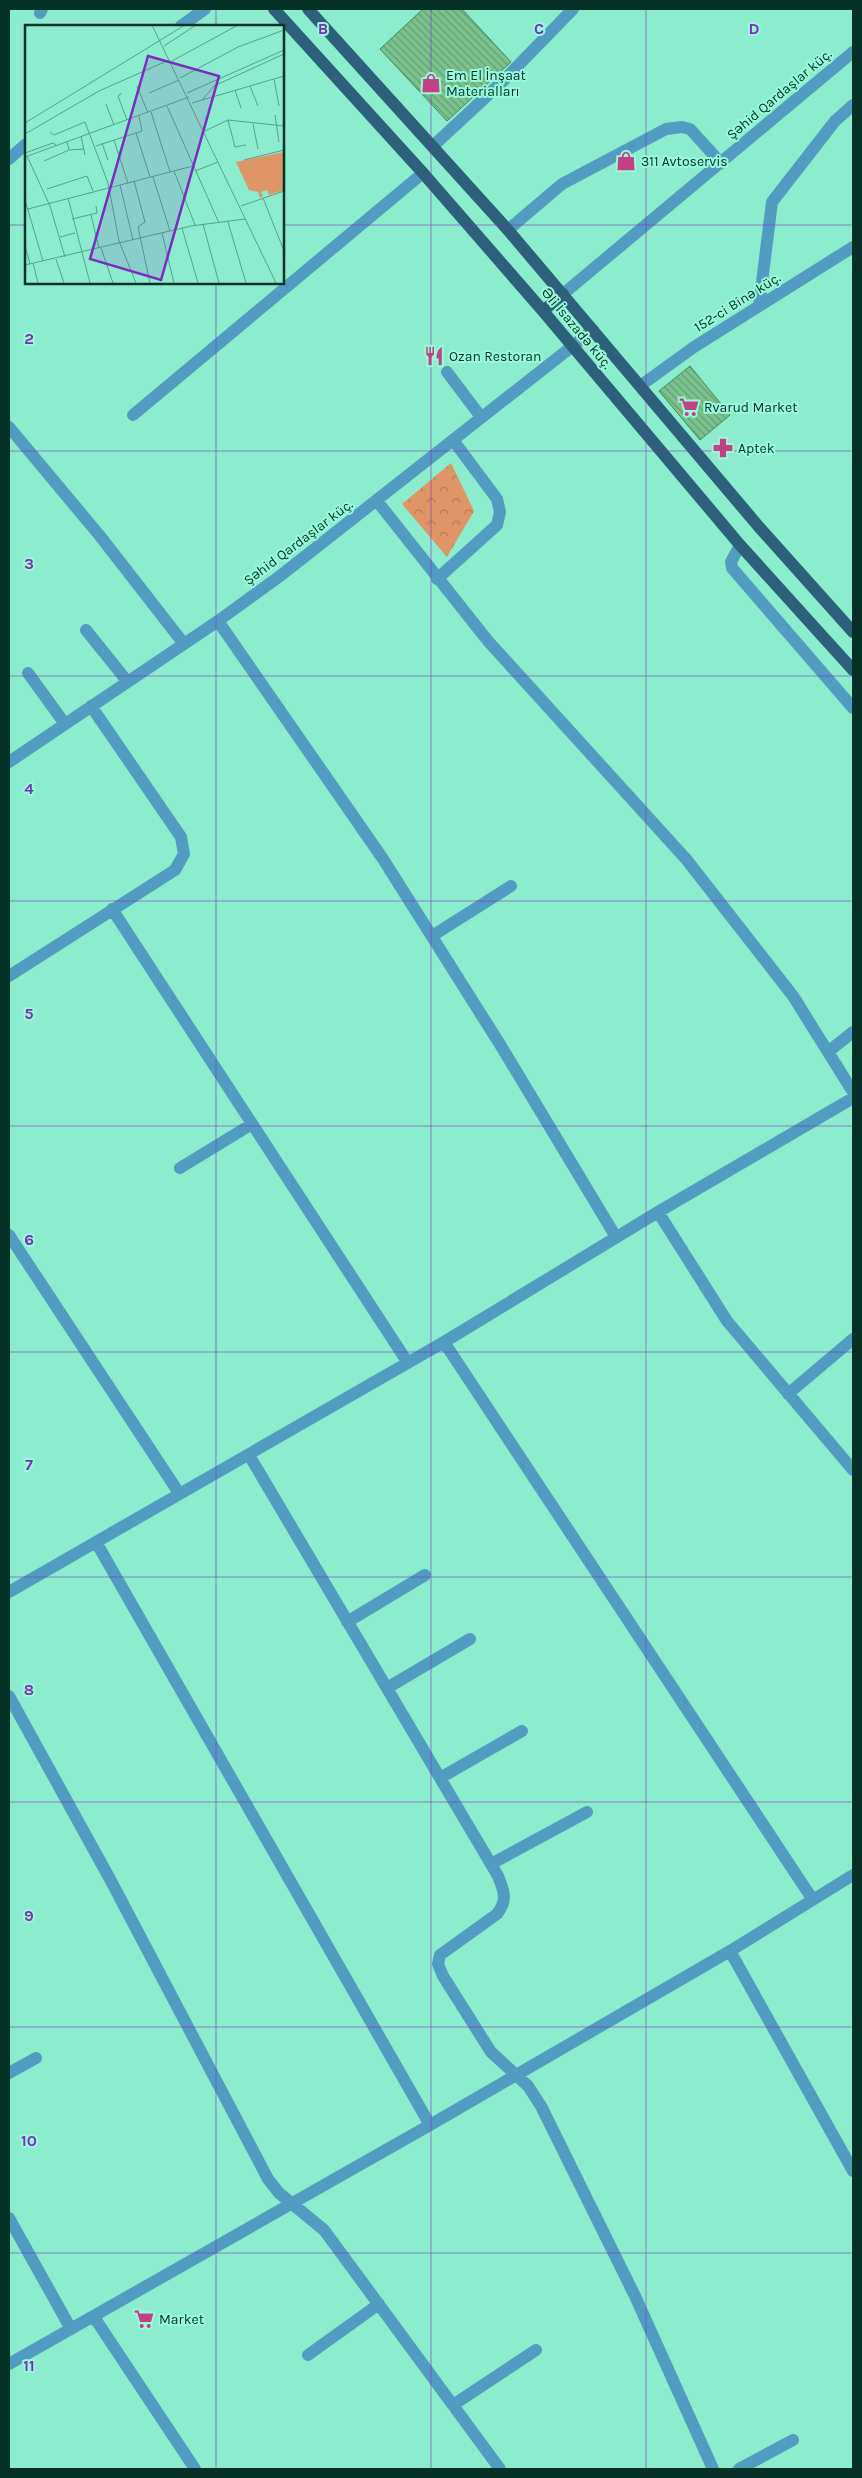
<svg xmlns="http://www.w3.org/2000/svg" width="862" height="2478" font-family="Karla,sans-serif">
	<style>
		.forest { fill: url(#forest-crowns) }
		.building { fill: url(#building-back-hatch); stroke: #438858 }
		.lines { fill: none; stroke-linecap: round; stroke-linejoin: round }
		.minor { stroke: #529cc1; stroke-width: 12 }
		.major { stroke: #2d617b; stroke-width: 12 }
		.grid { fill: none; stroke: #7b2cbf; stroke-width: 1; stroke-opacity: 0.55 }
		.labels { text-anchor: middle; stroke-width: 4; stroke-linejoin: round; paint-order: stroke }
		.poi-label { font-size: 14px; fill: #043126; stroke: #99fadb; text-anchor: start }
		.street-label { font-size: 14px; fill: #043126; stroke: #99fadb }
		.inset-road { fill: none; stroke: #55a18b; stroke-width: 1 }
		.view { fill: #7b2cbf; fill-opacity: 0.15; stroke: #7b2cbf; stroke-width: 2.5 }
		.inset-edge { fill: none; stroke: #043126; stroke-width: 2.5 }
		.grid-label { font-size: 16px; text-anchor: middle; font-weight: bold; fill: #7b2cbf; stroke: #99fadb; stroke-width: 4; stroke-linejoin: round; paint-order: stroke }
	</style>
	<defs>
		<pattern id="forest-crowns" width="20" height="18" patternUnits="userSpaceOnUse" patternTransform="scale(1.25)"><rect width="20" height="18" fill="#df9567"/><path d="M2 6a3 3 0 1 1 6 0M12 15a3 3 0 1 1 6 0" fill="none" stroke="#b37a55"/></pattern>
		<pattern id="building-back-hatch" width="6" height="6" patternUnits="userSpaceOnUse" patternTransform="scale(1.25)"><rect width="6" height="6" fill="#7cc28f"/><path d="M-1 5l2 2M0 0l6 6M5-1l2 2" fill="none" stroke="#639e75"/></pattern>
	</defs>
	<rect width="100%" height="100%" fill="#8becce"/>
	<path class="forest" d="M451 463 474 511 447 557 402 504Z"/>
	<path class="building" d="M423 9H462L511 62 447 121 380 49Z
		M690 366 730 415 700 440 659 391Z"/>
	<g class="lines">
		<path class="minor" d="M40 13 42 9
			M181 26 205 9
			M433 146 503 81 573 9
			M9 159 26 144
			M508 230 562 184 666 129 682 127 690 129 721 163
			M563 294 853 52
			M759 306 772 202 835 121 853 105
			M447 372 481 417
			M640 386 694 347 853 247
			M133 415 423 173
			M9 427 100 536 184 644
			M377 501 488 641 686 859 793 996 853 1092
			M740 545 731 562 732 568 853 708
			M437 579 497 525 500 512 497 499 453 440
			M218 621 383 859 501 1046 616 1237
			M86 630 127 681
			M28 673 65 724
			M9 762 218 621 280 576 593 330
			M112 909 408 1363
			M432 936 511 886
			M9 976 175 870 184 854 181 837 91 706
			M829 1051 853 1032
			M180 1168 252 1124
			M658 1212 727 1321 853 1470
			M9 1235 179 1493
			M444 1342 813 1900
			M788 1394 853 1339
			M249 1455 498 1876C504 1891 508 1900 497 1914L440 1955 438 1964 443 1976 491 2052 528 2086 541 2106 635 2296 713 2469
			M96 1542 430 2125
			M9 1592 444 1342 658 1212 853 1098
			M347 1622 425 1575
			M387 1688 470 1639
			M9 1696 111 1881 268 2179 279 2193 324 2230 500 2469
			M440 1778 522 1731
			M491 1864 587 1812
			M730 1951 853 2171
			M9 2073 36 2058
			M9 2218 71 2329
			M94 2317 195 2469
			M308 2355 379 2304
			M9 2364 430 2125 730 1951 853 1875
			M453 2405 536 2350
			M739 2469 793 2440"/>
		<path class="major" d="M274 9 423 173 543 311 740 545 853 670
			M308 9 508 230 759 527 853 632
			M543 311 563 294"/>
	</g>
	<path class="grid" d="M216 9V26M431 9V2469M646 9V2469M9 225H26M282 225H853M216 282V2469M9 451H853M9 676H853M9 901H853M9 1126H853M9 1352H853M9 1577H853M9 1802H853M9 2027H853M9 2253H853"/>
	<defs>
		<symbol id="shop-bare" viewBox="-9 -9 18 18"><path d="M-5-2.5h2.3a2.7 3.5 0 0 1 5.4 0H5L5.5 6h-11ZM-1.5-2.5h3a1.5 2.3 0 0 0-3 0Z" fill="#c44085" stroke="#99fadb" stroke-width="2.5" paint-order="stroke"/></symbol>
		<symbol id="restaurant-bare" viewBox="-9 -9 18 18"><path d="M-5-6h1v4h1v-4h1v4h1v-4h1v5L-1.5 .5V6h-2V.5L-5-1ZM5-6V6H3V1.5H1.5Q1.5-4 5-6Z" fill="#c44085" stroke="#99fadb" stroke-width="2.5" paint-order="stroke"/></symbol>
		<symbol id="supermarket-bare" viewBox="-9 -9 18 18"><path d="M-6-5.5h2.5l.6 2H6L4.5 2H-2.5L-4.4-4H-6ZM-1.5 3.2a1.3 1.3 0 1 0 .1 0ZM3 3.2a1.3 1.3 0 1 0 .1 0Z" fill="#c44085" stroke="#99fadb" stroke-width="2.5" paint-order="stroke"/></symbol>
		<symbol id="pharmacy-bare" viewBox="-9 -9 18 18"><path d="M-2-6h4v4h4v4h-4v4h-4v-4h-4v-4h4Z" fill="#c44085" stroke="#99fadb" stroke-width="2.5" paint-order="stroke"/></symbol>
	</defs>
	<g fill-rule="evenodd">
		<use href="#shop-bare" x="417" y="69" width="28" height="28"/>
		<use href="#shop-bare" x="612" y="147" width="28" height="28"/>
		<use href="#restaurant-bare" x="420" y="342" width="28" height="28"/>
		<use href="#supermarket-bare" x="675" y="393" width="28" height="28"/>
		<use href="#pharmacy-bare" x="709" y="434" width="28" height="28"/>
		<use href="#supermarket-bare" x="130" y="2305" width="28" height="28"/>
	</g>
	<g class="labels">
		<g class="poi-label">
			<text x="446" y="80">Em El İnşaat<tspan x="446" dy="16">Materialları</tspan></text>
			<text x="641" y="166">311 Avtoservis</text>
			<text x="449" y="361">Ozan Restoran</text>
			<text x="704" y="412">Rvarud Market</text>
			<text x="738" y="453">Aptek</text>
			<text x="159" y="2324">Market</text>
		</g>
		<g class="street-label">
			<text transform="translate(779 94) rotate(-40)" y="5">Şəhid Qardaşlar küç.</text>
			<text transform="translate(737 302) rotate(-32)" y="5">152-ci Binə küç.</text>
			<text transform="translate(577 328) rotate(50)" y="5">Əli İsazadə küç.</text>
			<text transform="translate(298 542) rotate(-37)" y="5">Şəhid Qardaşlar küç.</text>
		</g>
	</g>
	<g transform="translate(25 25)">
		<rect width="259" height="259" fill="#8becce"/>
		<path d="M259 127V165L244 170 242 165 236 167 238 171 235 173 233 167 224 165 211 137Z" fill="#df9567"/>
		<path class="inset-road" d="M127 0 251 258M139 21 171 0M147 36 213 0M155 53 213 22 259 5M249 54 254 81M112 61 123 88M225 61 233 81M210 65 216 83M97 68 93 71 102 95M124 68 154 55M162 68 259 25M178 74 189 61 259 29M167 78 259 51M81 79 89 100M142 81 194 198M126 87 145 147M250 90 254 117M203 95 210 122 221 120M0 98 160 0M228 99 233 124M180 106 203 95 259 101M25 107 29 110 60 97 83 158 94 216 111 258M111 108 125 152M0 109 74 66 144 35M56 111 60 130M89 115 103 158M77 118 83 135M71 121 117 106 114 91M44 125 59 124M0 128 28 118 31 120M2 131 25 181 40 232M0 132 164 72M219 135 259 125M19 136 44 125 42 117M149 146 170 200M170 146 193 137M128 152 145 206M109 156 120 197 113 202 125 258M95 160 108 215M22 164 62 151 68 166M43 173 65 258M238 173 259 226M0 175 18 236M216 181 259 166M3 184 168 141M66 190 74 223M47 194 72 188 71 181M203 197 221 258M178 199 194 258M157 203 173 258M137 208 149 258M35 212 50 208M0 221 5 239M76 223 88 258M31 234 39 258M8 238 13 258M0 240 166 201 220 194"/>
		<path class="view" d="M123 31 194 51 136 255 65 234Z"/>
		<rect width="259" height="259" class="inset-edge"/>
	</g>
	<g class="grid-label">
		<text x="323" y="34">B</text>
		<text x="539" y="34">C</text>
		<text x="754" y="34">D</text>
		<text x="29" y="344">2</text>
		<text x="29" y="569">3</text>
		<text x="29" y="794">4</text>
		<text x="29" y="1019">5</text>
		<text x="29" y="1245">6</text>
		<text x="29" y="1470">7</text>
		<text x="29" y="1695">8</text>
		<text x="29" y="1921">9</text>
		<text x="29" y="2146">10</text>
		<text x="29" y="2371">11</text>
	</g>
	<rect width="862" height="2478" fill="none" stroke="#043126" stroke-width="20"/>
</svg>
